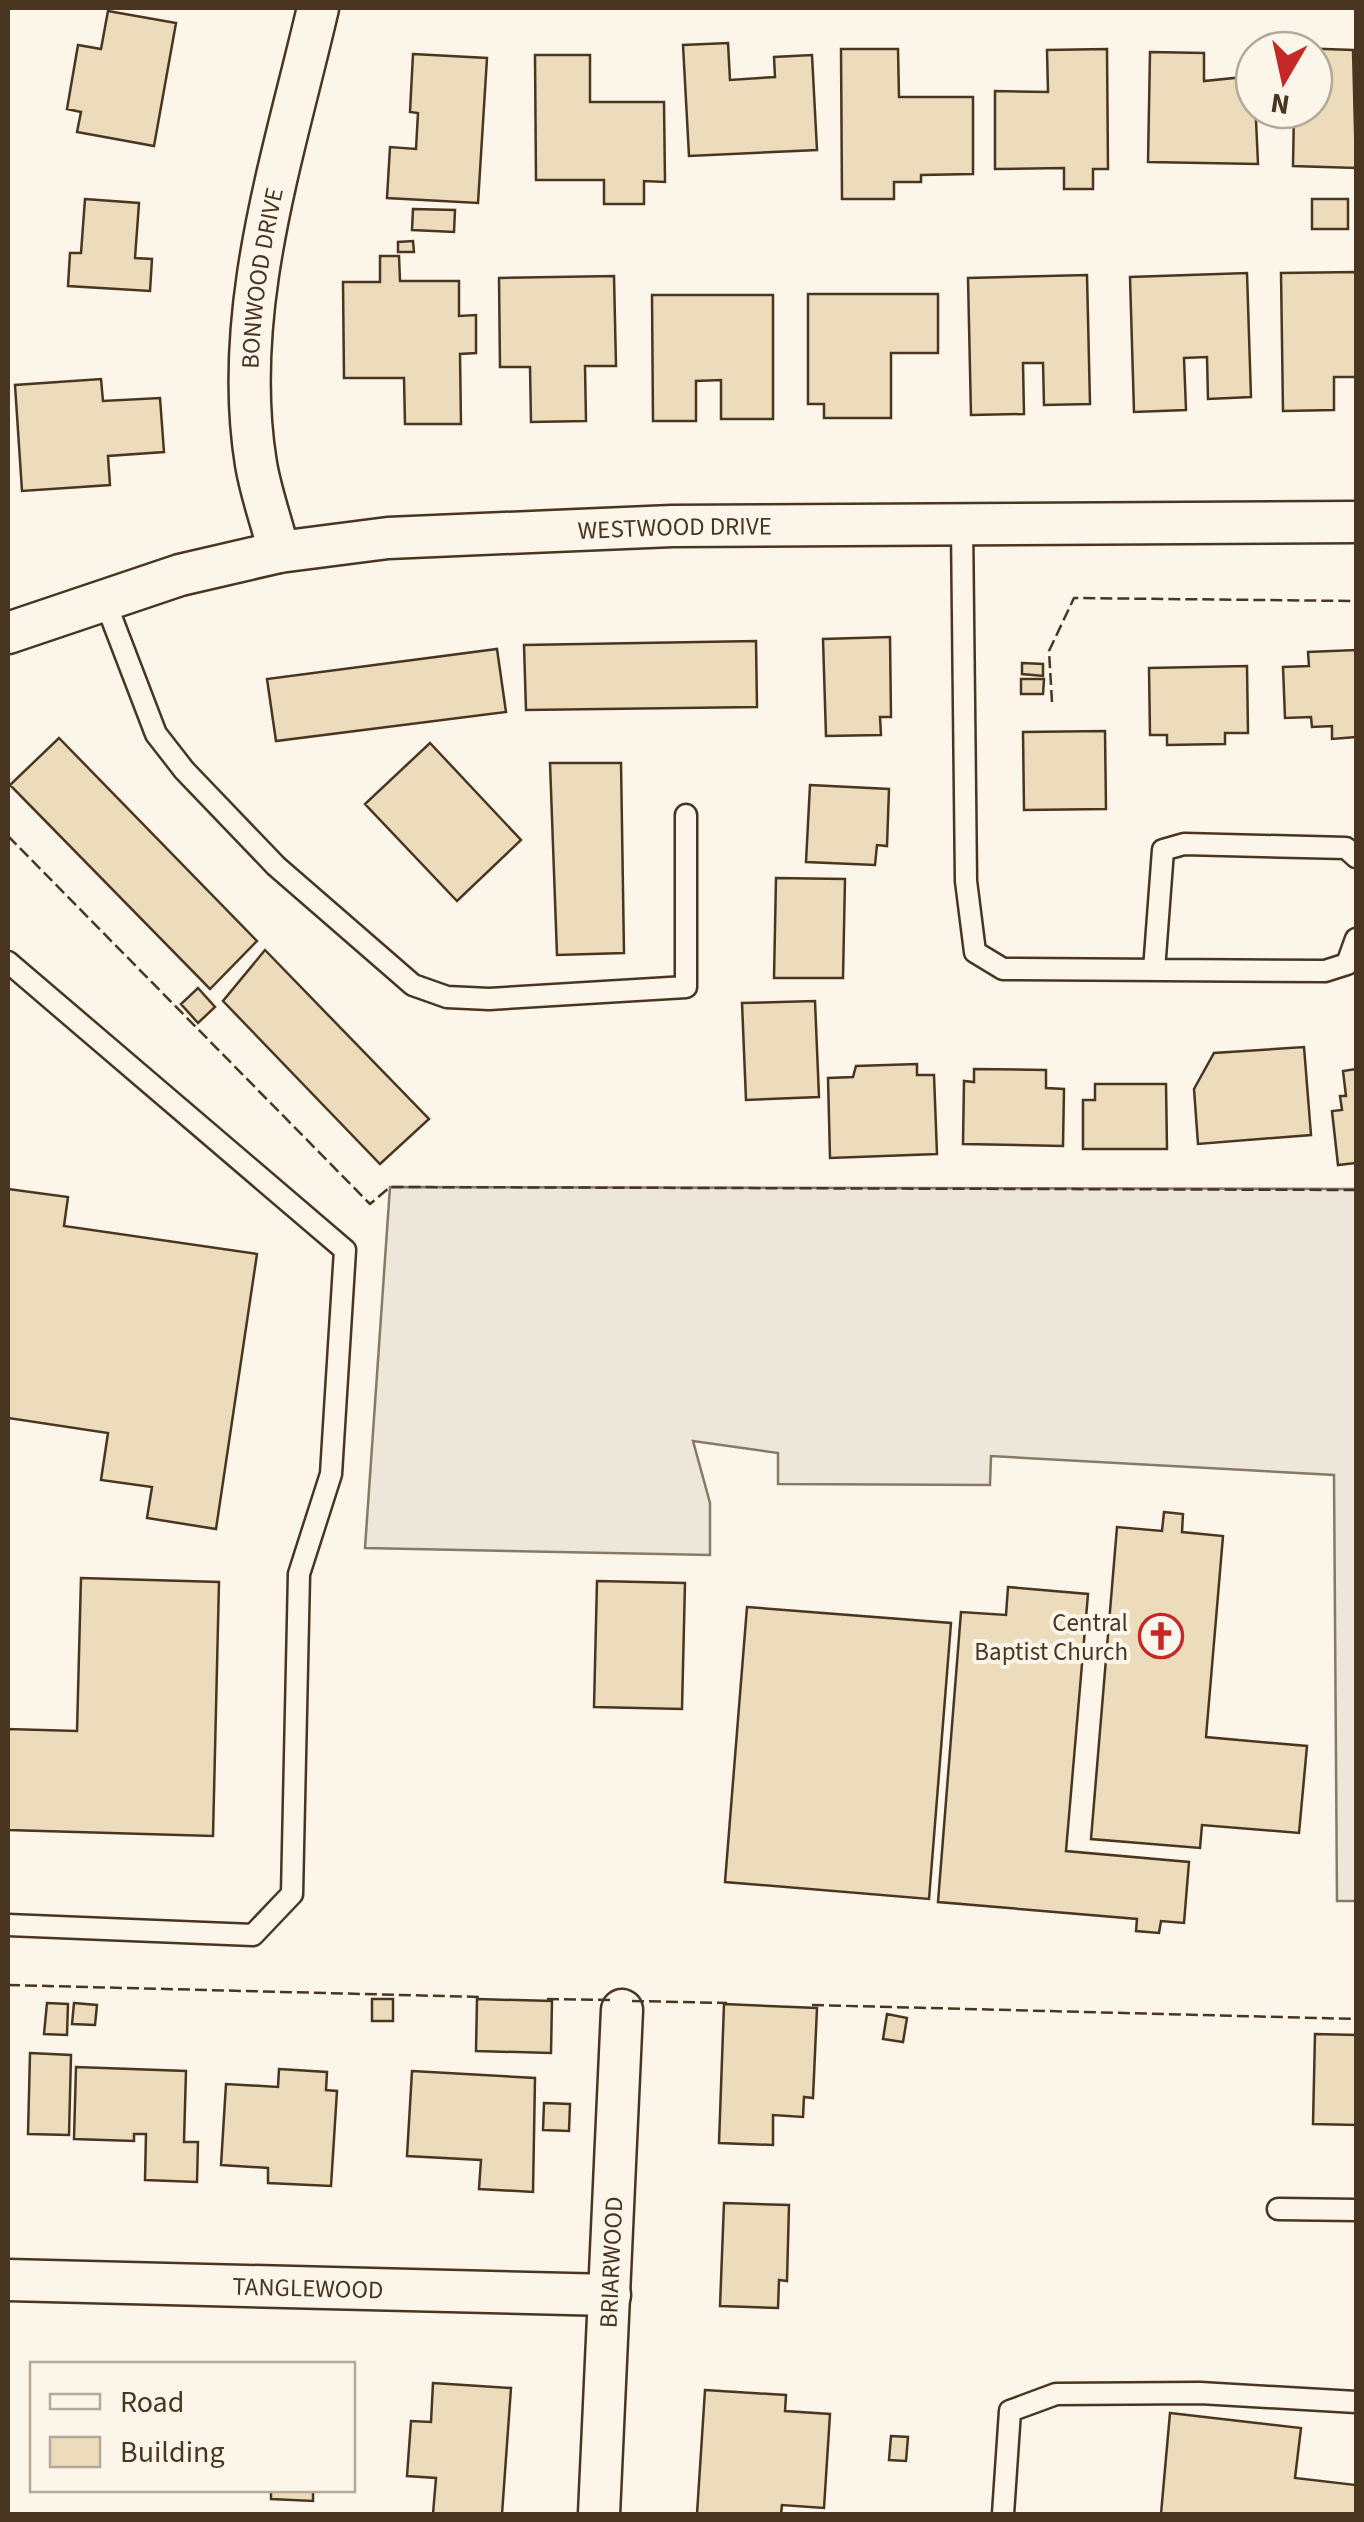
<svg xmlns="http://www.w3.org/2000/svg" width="1364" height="2522" font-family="'Source Sans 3',sans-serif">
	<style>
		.parking { fill: #ede7d9; stroke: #887966; stroke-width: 2.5 }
		.building { fill: #ecdcbc; stroke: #4a3520; stroke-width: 2.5 }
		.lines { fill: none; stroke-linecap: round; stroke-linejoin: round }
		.lane-casing { stroke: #4a3520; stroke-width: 25 }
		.street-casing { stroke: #4a3520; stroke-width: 45 }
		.lane { stroke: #fbf6e9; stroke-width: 20 }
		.street { stroke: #fbf6e9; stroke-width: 40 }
		.fence { stroke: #4a3520; stroke-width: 2.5; stroke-dasharray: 12 5; stroke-linecap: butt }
		.labels { text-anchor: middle; stroke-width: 8; stroke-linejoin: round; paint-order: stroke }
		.street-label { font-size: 25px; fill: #4a3520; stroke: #fbf6e9 }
		.poi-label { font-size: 25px; fill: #4a3520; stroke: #fbf6e9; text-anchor: end }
	</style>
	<rect width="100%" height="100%" fill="#fbf6e9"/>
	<path class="parking" d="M390 1187 1356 1189V1901H1337L1334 1475 991 1456 990 1485 778 1484V1453L693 1441 710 1503V1555L365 1548Z"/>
	<path class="building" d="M108 11 176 23 154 146 77 132 81 112 67 109 78 45 101 49Z
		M728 43 730 80 775 77 774 57 812 55 817 150 689 156 683 45Z
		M1296 48 1353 50 1356 168 1293 166 1294 110H1314V50Z
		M841 49H898L899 97H973V174L921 175V182H894V199H842Z
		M1107 49 1108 169H1093V189H1064V168L995 169V91L1048 92 1047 50Z
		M1150 52 1204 53V81L1254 76 1258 164 1148 162Z
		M413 54 487 58 478 203 387 198 390 147 416 149 418 113 410 112Z
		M535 55H590V102H664L665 182 644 181V204H604V180H536Z
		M85 199 139 203 135 258 152 259 150 291 68 286 70 253H81Z
		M1312 199H1348V229H1312Z
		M413 209 455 210 454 232 412 230Z
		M413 241 414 252H398V242Z
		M380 256H399L400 281H459V316L476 315V353L460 354 461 424H405L404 378H344L343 282H380Z
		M1356 272V402V377H1334V410L1283 411 1281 273Z
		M1247 273 1251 397 1208 399 1207 357 1184 358 1186 410 1134 412 1130 277Z
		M1087 275 1090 404 1044 405 1043 363H1023L1024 414 971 415 968 278Z
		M614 276 616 366H585L586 421 531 422 530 367H500L499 278Z
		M808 294H938V353H891V418H824V404H808Z
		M652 295H773V419H721V380L696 381V421H653Z
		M101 379 103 401 160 398 164 452 108 456 110 485 22 491 15 385Z
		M890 637 891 717H880L881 735 826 736 823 639Z
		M756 641 757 707 526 710 524 645Z
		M497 649 506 712 276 741 267 679Z
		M1356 650V737L1332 739V726L1312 727 1311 717 1285 718 1283 667 1309 666 1308 652Z
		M1022 663 1043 664V676L1022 674Z
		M1247 666 1248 733H1225V744L1167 745V735H1150L1149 668Z
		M1021 679H1044L1043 694H1021Z
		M1105 731 1106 809 1024 810 1023 732Z
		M59 738 257 941 210 989 10 785Z
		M430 743 521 840 457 901 365 804Z
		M550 763H621L624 953 557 955Z
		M810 785 889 789 887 846 877 845 875 865 806 862Z
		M776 878 845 879 843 978H774Z
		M265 950 429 1119 380 1164 223 1001Z
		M198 988 215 1007 198 1023 181 1004Z
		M815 1001 819 1097 746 1100 742 1003Z
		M1304 1047 1311 1135 1198 1144 1194 1089 1214 1053Z
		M917 1064V1075H934L937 1154 830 1158 828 1078 853 1077 856 1066Z
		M974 1069 1046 1070V1088L1064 1089 1063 1146 963 1144 964 1081 974 1082Z
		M1356 1069V1163L1338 1165 1332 1111 1342 1110 1340 1096H1346L1343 1071Z
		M1095 1084H1166L1167 1149H1083V1100H1095Z
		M8 1189 68 1197 64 1226 257 1254 216 1529 147 1518 152 1487 101 1480 108 1433 8 1418Z
		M1164 1512 1183 1514 1182 1532 1223 1536 1206 1737 1307 1746 1299 1833 1202 1825 1200 1848 1091 1839 1117 1527 1162 1531Z
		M81 1578 219 1582 213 1836 8 1830V1729L77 1731Z
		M597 1581 685 1583 682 1709 594 1707Z
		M1008 1587 1088 1594 1066 1851 1189 1862 1184 1923 1161 1921 1159 1933 1136 1931 1137 1919 938 1902 961 1612 1006 1615Z
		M747 1607 951 1623 929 1899 725 1882Z
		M372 1999H393V2021H372Z
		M477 1999 552 2001 551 2053 476 2051Z
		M47 2003 68 2004 67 2035 44 2034Z
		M74 2003 97 2005 95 2025 72 2024Z
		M724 2004 817 2008 813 2098 804 2097 803 2117 773 2115V2145L719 2143Z
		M887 2014 907 2018 903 2042 883 2039Z
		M1315 2034 1356 2035V2125L1313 2124Z
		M30 2053 71 2055 69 2135 28 2134Z
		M76 2067 186 2071 184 2142H198L197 2182 145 2180 146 2134H134V2141L74 2139Z
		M279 2069 327 2072 326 2090 337 2091 331 2186 268 2183V2168L221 2165 226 2084 278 2087Z
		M412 2071 535 2078 533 2192 479 2189 481 2160 407 2156Z
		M544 2103 570 2104 569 2131 543 2130Z
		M724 2203 789 2205 787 2281 779 2280 778 2308 720 2306Z
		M433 2383 511 2388 502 2514H433L436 2478 407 2476 411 2421 431 2422Z
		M705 2390 786 2395 785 2411 830 2414 824 2508 782 2505 781 2514H697Z
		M1170 2413 1301 2428 1295 2478 1356 2485V2514H1161Z
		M891 2436 908 2437 906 2461 889 2460Z
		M271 2490H313V2501L271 2499Z"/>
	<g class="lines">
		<defs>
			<path id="lane" d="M962 525 966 881 975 952 1003 969 1325 971 1347 964 1356 939
				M105 601 156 734 184 770 276 866 413 985 447 997 489 999 686 987V815
				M8 962 345 1250 331 1474 299 1574 292 1894 253 1935 8 1925
				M1154 970 1163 850 1184 844 1346 848 1356 857
				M1278 2209 1356 2210
				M1003 2514 1010 2411 1056 2394 1200 2393 1356 2402"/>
			<g id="street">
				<path id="s1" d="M279 552C272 523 261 494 256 464 231 311 284 155 318 8"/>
				<path id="s2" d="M8 633 180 575 279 552 388 538 672 526 1356 522"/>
				<path id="s3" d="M8 2280 610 2295"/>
				<path id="s4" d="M599 2514 622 2010"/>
			</g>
		</defs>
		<use href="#lane" class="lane-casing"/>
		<use href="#street" class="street-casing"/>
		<use href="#lane" class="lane"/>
		<use href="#street" class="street"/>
		<path class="fence" d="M1052 702 1049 651 1074 598 1356 601
			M8 836 370 1204 390 1187 1356 1190
			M8 1985 482 1997
			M547 1999 612 2000
			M632 2001 727 2003
			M812 2005 1356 2019"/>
	</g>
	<defs>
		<symbol id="church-ring" viewBox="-11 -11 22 22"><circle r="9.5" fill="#fbf6e9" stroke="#c62828" stroke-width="1.5"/><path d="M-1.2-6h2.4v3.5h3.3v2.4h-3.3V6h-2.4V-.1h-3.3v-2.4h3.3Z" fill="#c62828"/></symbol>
	</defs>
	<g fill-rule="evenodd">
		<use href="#church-ring" x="1136" y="1611" width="50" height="50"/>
	</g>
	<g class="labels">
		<g class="street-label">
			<text dy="9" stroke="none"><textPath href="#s1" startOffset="278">BONWOOD DRIVE</textPath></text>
			<text dy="9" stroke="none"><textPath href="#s2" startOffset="680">WESTWOOD DRIVE</textPath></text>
			<text dy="9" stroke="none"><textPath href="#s4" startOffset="252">BRIARWOOD</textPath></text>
			<text dy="9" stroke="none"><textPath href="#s3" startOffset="300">TANGLEWOOD</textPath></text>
		</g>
		<g class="poi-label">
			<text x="1128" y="1631">Central<tspan x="1128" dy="29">Baptist Church</tspan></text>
		</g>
	</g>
	<rect width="1364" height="2522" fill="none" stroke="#4a3520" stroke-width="20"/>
	<rect x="30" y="2362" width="325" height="130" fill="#fbf6e9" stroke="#b4a999" stroke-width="2.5"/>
	<rect x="50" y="2394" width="50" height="15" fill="#fbf6e9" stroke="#b4a999" stroke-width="2.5"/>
	<text x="120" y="2412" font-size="30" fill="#4a3520">Road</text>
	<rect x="50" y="2437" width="50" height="30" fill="#ecdcbc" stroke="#b4a999" stroke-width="2.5"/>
	<text x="120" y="2462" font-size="30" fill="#4a3520">Building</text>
	<g transform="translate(1284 80) rotate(189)"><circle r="48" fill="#fbf6e9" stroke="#b4a999" stroke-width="2.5"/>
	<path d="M0-8L18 38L0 25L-18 38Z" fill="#c62828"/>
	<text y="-15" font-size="28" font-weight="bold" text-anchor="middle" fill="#4a3520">N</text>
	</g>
</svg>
